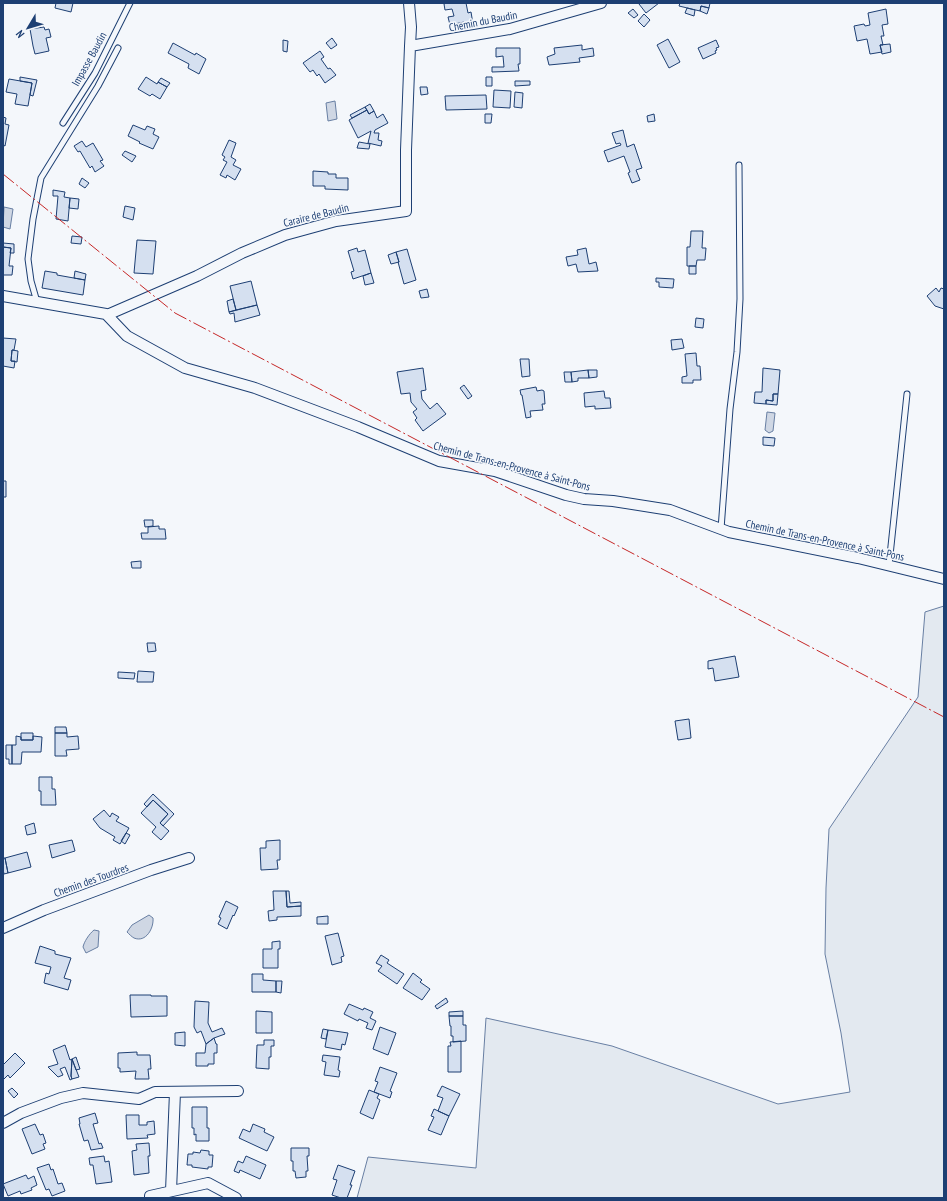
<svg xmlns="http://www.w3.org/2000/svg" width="947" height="1201" font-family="'PT Sans Narrow',sans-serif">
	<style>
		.green { fill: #e3e9f0; stroke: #687fa3 }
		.water { fill: #cfd7e4; stroke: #687fa3 }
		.building { fill: #d5e0f0; stroke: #1d3f73 }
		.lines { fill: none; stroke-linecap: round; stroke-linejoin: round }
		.lane-casing { stroke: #1d3f73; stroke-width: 7 }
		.street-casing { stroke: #1d3f73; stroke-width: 12 }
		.lane { stroke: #f4f7fb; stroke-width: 5 }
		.street { stroke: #f4f7fb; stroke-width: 10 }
		.power { stroke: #c62828; stroke-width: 1; stroke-dasharray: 14 3 2 3; stroke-linecap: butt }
		.labels { text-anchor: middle; stroke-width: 3; stroke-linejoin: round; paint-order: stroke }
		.street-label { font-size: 11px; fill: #1d3f73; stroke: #f4f7fb }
	</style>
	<rect width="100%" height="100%" fill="#f4f7fb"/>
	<path class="green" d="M944 606V1198H357L368 1157 476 1168 486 1018 612 1046 778 1104 850 1092 841 1033 825 954 826 888 829 829 918 697 925 612Z"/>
	<path class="water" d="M335 101 337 119 328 121 326 103Z
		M4 207 13 209 10 229 3 227Z
		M767 412 775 413 773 431 769 433 765 430Z
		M149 915 153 918C154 928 146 943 134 938 132 937 129 934 127 932L132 925Z
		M94 930 99 931 98 947 86 953 83 947C84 942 89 934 94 930Z"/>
	<path class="building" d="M56 3H73L71 12 55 8Z
		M446 3H466L468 13 471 12 473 24 465 26 464 22 450 25 448 17 454 16 452 9 445 10 444 4Z
		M641 3H659L646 13 639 4Z
		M680 3H710L709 8 701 6 700 11 679 6Z
		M701 6 709 8 707 14 700 11Z
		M687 8 695 10 694 16 685 13Z
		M633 9 638 15 634 18 628 13Z
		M886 9 888 24 882 25 884 36H881L883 45H880L882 52 870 54 867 39 857 41 854 26 864 24 865 26 870 25 868 13Z
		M644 14 650 20 644 27 638 21Z
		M44 27 45 30 49 29 51 37 46 38 49 51 35 54 33 46 30 29Z
		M332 38 337 45 331 49 326 43Z
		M668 39 680 62 669 68 657 45Z
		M283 40 288 41 287 52 283 51Z
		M716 40 719 47 716 48 717 50 715 51 716 53 703 59 698 48Z
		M173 43 195 55 196 53 206 59 199 74 188 68 189 64 168 53Z
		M890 44 891 52 882 54 880 45Z
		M582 45V50L593 48 594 56 579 58 580 62 549 65 547 57 555 54 554 48Z
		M496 48H520V64H518L519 71 492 72V67H504L503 56 496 57Z
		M320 51 324 57 321 59 328 69 330 68 336 75 325 83 319 74 317 76 313 70 310 72 303 63Z
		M20 77 37 80 33 96 30 95 32 83 20 81Z
		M146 77 157 84 158 82 167 87 160 99 152 94 150 96 138 89Z
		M486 77H492V86H486Z
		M161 78 170 83 167 87 158 82Z
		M9 79 32 83 28 106 15 104 17 94 6 92Z
		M515 81H530V85L515 86Z
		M420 87H427L428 94 421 95Z
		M494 90 511 91 510 108 493 107Z
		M515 92 523 93 522 108 514 107Z
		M486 95 487 109 446 110 445 96Z
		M370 104 374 111 369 114 365 107Z
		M365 107 367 110 352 118 350 115Z
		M367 110 369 114 374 111 377 118 383 114 388 123 375 130 374 133H379L378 140 382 141 381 146 368 143 371 131 358 138 349 120Z
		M485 114H492L491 123H485Z
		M654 114 655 121 648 122 647 116Z
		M3 117 6 118 5 124 9 125 5 146 3 145Z
		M133 125 145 130 147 126 155 129 153 134 159 137 153 149 139 143 140 142 128 136Z
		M623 130 627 147 634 144 642 168 636 170 640 180 632 183 628 173 630 172 624 156 608 162 604 151 621 145 620 143 616 144 612 133Z
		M229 140 236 143 231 157 236 160 233 165 241 169 235 180 227 175 226 178 220 175 227 162 223 160 225 157 222 155Z
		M82 141 86 147 93 143 103 160 100 161 104 166 95 172 92 166 90 168 80 151 78 152 74 146Z
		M359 142 370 144 369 149 357 148Z
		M125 151 136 156 132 162 122 155Z
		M313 171 328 172V174H336V178H348V190L325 189V186H313Z
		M82 178 89 183 85 188 79 184Z
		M53 190 65 192 64 197 70 198 68 221 56 219 58 196H53Z
		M70 198 79 199 78 209 69 208Z
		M125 206 135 208 133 220 123 217Z
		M691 231H703L702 248H706L705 260H697L696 266H687V247H690Z
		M72 236 82 237 81 244 71 243Z
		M137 240 156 241 153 274 134 273Z
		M3 243 14 244V253H10L11 248 3 247Z
		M3 247 11 248 9 266H13L12 275H3Z
		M357 248 358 252 365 250 371 273 353 279 351 272 354 271 348 251Z
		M586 248 589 264 596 262 598 271 578 272 576 264 568 266 566 257 578 255 577 250Z
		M407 249 416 280 404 284 398 262H399L396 252Z
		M396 252 399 262 391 264 388 255Z
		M689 266H696V274H689Z
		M45 271 57 273V275L85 280 83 295 42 288Z
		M75 271 86 274 85 280 74 278Z
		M371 273 374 283 365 285 363 276Z
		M656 278 674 279 673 288 659 287V282H656Z
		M251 281 257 305 236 310 230 286Z
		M936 288 939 292 941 288 944 289V309L935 306 927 296Z
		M427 289 429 297 421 298 419 291Z
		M233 299 236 310 229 312 227 301Z
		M257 305 260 315 235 322 234 313 230 314 229 312Z
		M696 318 704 319 703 328 695 327Z
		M3 338 16 339 14 350H12L11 361H15L14 368 3 366Z
		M682 339 684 348 672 350 671 340Z
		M12 350 18 351 17 362 11 361Z
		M696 353 697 366H700L701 380H693V383H682V377L687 376 685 354Z
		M520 359H529L530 376 522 377Z
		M423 368 426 390 421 391 422 399 430 409 437 403 446 414 423 431 415 420 417 418 413 412 417 409 411 402 410 393 401 394 397 372Z
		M763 368 780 370 778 394H773V401L766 400V404L754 403 755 392H762Z
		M588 370 589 378H578V381L572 382 571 372Z
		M588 370H597V377L589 378Z
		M564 372H571L572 382H565Z
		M464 385 472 396 468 399 460 388Z
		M536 387 537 391 542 390 544 391 545 404H542L543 410 530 411 531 417 526 418 522 395H521L520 390Z
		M604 391 605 398H610L611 408 595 409V406L585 407 584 393Z
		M773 394H778L777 405 766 404V400L773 401Z
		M763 437 775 438 774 446 763 445Z
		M3 481H6V497H3Z
		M144 520H153V526L145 527Z
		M159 526V529H165L166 539H142L141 533H148V527Z
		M141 561V568H132L131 562Z
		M147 643H155L156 651 148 652Z
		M735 656 739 677 715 681 713 668 708 669V661Z
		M138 671 154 672 153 682H137Z
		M118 672 135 673 134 679 118 678Z
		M689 719 691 738 678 740 675 721Z
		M55 727H66L67 733H55Z
		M21 733H33V740H21Z
		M55 733H67V737L78 736 79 749 66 750 67 756H55Z
		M16 736 21 737V740H33V736L42 737 41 752H22L21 764H12V745H16Z
		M6 745H12V764H9V759H6Z
		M39 777H52V789H55L56 805H41V791H39Z
		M153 794 174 814 163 826 160 823 168 814 153 800 147 807 144 804Z
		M153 800 168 814 160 823 169 831 161 840 152 832 156 827 141 813Z
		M104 810 110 817 112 813 119 817 116 821 129 828 120 844 113 840 115 837 100 828 93 819Z
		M34 823 36 833 27 835 25 826Z
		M126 833 130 835 125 844 121 841Z
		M72 840 75 851 52 858 49 845Z
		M280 840V860H277L278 869 261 870 260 848H266V841Z
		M27 852 31 867 8 873 5 858Z
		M3 858H5L8 873 4 874 3 869Z
		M273 891H286L287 907 301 906V916L277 917V920L269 921 268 911 274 910Z
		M286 891H289L290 903 301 902V906L287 907Z
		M226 901 238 907 234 916 233 915 227 929 218 924 221 918 219 917Z
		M328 916V924H317V917Z
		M338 933 344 956 341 957 342 962 332 965 325 936Z
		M280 941V949H278V968H263V949H272V942Z
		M40 946 55 951V954L71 958 64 978 71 980 68 990 44 983 46 973 49 974 51 967 35 963Z
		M381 955 389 960 387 963 404 974 397 984 378 971 382 966 376 963Z
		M413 973 422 980 420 982 430 989 422 1000 403 988Z
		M252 974H263V980L276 981V992H252Z
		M276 981H282L281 993 276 992Z
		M130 995H151V996H167V1016L131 1017Z
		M446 998 448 1002 437 1009 435 1006Z
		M195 1001 209 1002 208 1023 212 1032 222 1028 225 1034 214 1038 206 1044 201 1031 197 1033 194 1027Z
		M349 1004 363 1010 364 1008 373 1012 370 1018 376 1021 372 1030 366 1028 368 1023 359 1019 358 1021 344 1014Z
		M256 1011 272 1012V1033H256Z
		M463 1011V1016H449V1012Z
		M449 1016H463V1025H466V1041L453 1042V1036H451V1026H450Z
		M380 1027 396 1033 388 1055 373 1049Z
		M323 1029 328 1030 326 1039 321 1038Z
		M328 1030 348 1033 345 1045 342 1044 341 1050 325 1047Z
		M185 1032V1046L175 1045V1033Z
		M214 1038 216 1044H217V1053H214V1064H208V1066H196V1053H205L206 1044Z
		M264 1040H274V1046H271V1057H269V1069L256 1068 257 1045H264Z
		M461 1041V1072H448V1046H451L450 1042Z
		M65 1045 70 1060 72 1059 71 1076 72 1079 70 1080 65 1067 60 1069 63 1075 58 1077 48 1067 58 1064 53 1050Z
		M137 1052V1055H150L151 1069H148L149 1079H135L136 1071 120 1072V1068H118V1053Z
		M15 1053 25 1063 10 1078 8 1075 3 1080V1065Z
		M323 1055 340 1057 338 1070 340 1071 339 1077 324 1075 326 1062 322 1061Z
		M76 1057 80 1069 76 1070 72 1059Z
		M72 1059 79 1077 72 1079 71 1076Z
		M380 1067 397 1073 390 1091 392 1092 390 1098 374 1092 378 1082 375 1081Z
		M442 1086 460 1094 449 1116 438 1111 443 1098 437 1096Z
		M12 1088 18 1094 14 1098 8 1091Z
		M369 1090 379 1094 377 1098 380 1100 373 1119 360 1113Z
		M192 1107H207V1128H209V1141H196V1134L194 1135V1128H192Z
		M434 1109 449 1116 441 1135 428 1130 434 1117 431 1116Z
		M95 1113 98 1123 93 1124 99 1144 101 1143 103 1148 91 1150 88 1140 84 1141 79 1124H80L79 1118Z
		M126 1115H139V1125H147V1122L154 1121 155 1134 147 1135 148 1138 127 1139Z
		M35 1124 40 1135 43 1134 46 1143 43 1144 45 1149 32 1154 22 1129Z
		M253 1124 265 1129 264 1132 274 1137 267 1151 239 1138 243 1129 250 1132Z
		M149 1143 150 1156H148L149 1173 134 1175 132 1151 137 1150 136 1144Z
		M291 1148H309V1156H307L308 1171H306V1177L296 1178 295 1171H293V1161H291Z
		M201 1150 209 1151V1155H213L212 1167H208V1169L192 1167V1165H187L188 1154H193V1152L200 1153Z
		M104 1156 105 1162 109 1161 112 1182 96 1184 93 1165H90L89 1158Z
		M246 1156 266 1165 260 1179 240 1170 239 1173 234 1171 238 1161 243 1163Z
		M49 1164 51 1170 53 1169 58 1184 62 1183 65 1191 52 1196 49 1189 46 1190 37 1168Z
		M338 1165 355 1171 350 1185H352L347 1198H341L332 1195 337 1180 333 1179Z
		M26 1175 28 1179 34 1176 37 1185 31 1188 32 1190 21 1194 20 1191 8 1196 3 1184Z"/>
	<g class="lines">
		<defs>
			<path id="lane" d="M63 123 95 73 130 3
				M37 302 31 281 28 259 33 219 41 178 98 86 118 48
				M721 529 730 409 737 352 740 299 739 165
				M889 565 907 394"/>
			<path id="street" d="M409 3 411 27 410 46 510 29 601 3
				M3 296 106 314 127 336 185 368 255 388 358 427 439 461 495 471 566 495 584 499 613 501 670 510 729 532 858 558 944 579
				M107 315 197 276 242 253 285 235 336 221 406 211V150L410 46
				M3 928 44 910 151 870 189 858
				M3 1123 21 1113 61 1098 83 1093 139 1099 155 1092 238 1091
				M171 1191 175 1092
				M150 1198V1196L208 1183 236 1198"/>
		</defs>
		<use href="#lane" class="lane-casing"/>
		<use href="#street" class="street-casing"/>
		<use href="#lane" class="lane"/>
		<use href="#street" class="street"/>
		<path class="power" d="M3 174 175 313 944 717"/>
	</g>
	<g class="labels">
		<g class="street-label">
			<text transform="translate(483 21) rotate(-11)" y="4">Chemin du Baudin</text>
			<text transform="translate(89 59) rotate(-61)" y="4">Impasse Baudin</text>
			<text transform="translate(316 215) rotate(-14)" y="4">Caraire de Baudin</text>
			<text transform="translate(512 466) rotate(15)" y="4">Chemin de Trans-en-Provence à Saint-Pons</text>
			<text transform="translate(825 540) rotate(12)" y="4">Chemin de Trans-en-Provence à Saint-Pons</text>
			<text transform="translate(91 880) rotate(-20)" y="4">Chemin des Tourdres</text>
		</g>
	</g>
	<rect width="947" height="1201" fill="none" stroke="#1d3f73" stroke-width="8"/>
	<g transform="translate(28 28) rotate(232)" stroke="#f4f7fb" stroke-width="3" paint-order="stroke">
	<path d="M0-3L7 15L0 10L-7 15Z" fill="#1d3f73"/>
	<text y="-6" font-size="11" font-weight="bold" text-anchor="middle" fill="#1d3f73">N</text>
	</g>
</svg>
